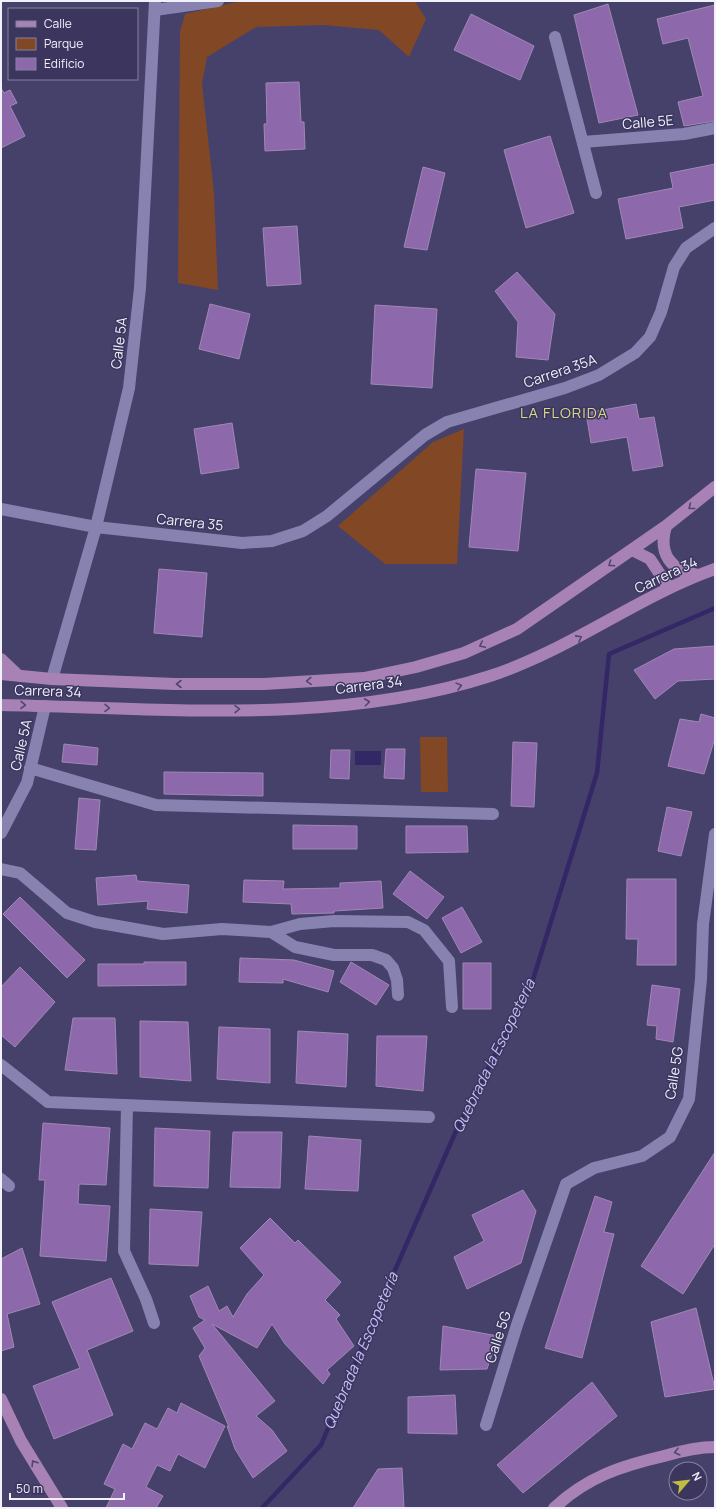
<svg xmlns="http://www.w3.org/2000/svg" width="716" height="1509" font-family="Manrope,sans-serif">
	<style>
		.green { fill: #824725 }
		.water { fill: #342766 }
		.lines { fill: none; stroke-linecap: round; stroke-linejoin: round }
		.stream { stroke: #342766; stroke-width: 4.5 }
		.building { fill: #8d68aa; stroke: #a088b4 }
		.street { stroke: #8782b0; stroke-width: 12 }
		.secondary { stroke: #a982b5; stroke-width: 12 }
		.oneway { stroke: #524570 }
		.labels { text-anchor: middle; stroke-width: 3; stroke-linejoin: round; paint-order: stroke }
		.street-label { font-size: 14px; fill: #f1f1fb; stroke: #3c365f }
		.neighbourhood-label { font-size: 15px; letter-spacing: 1px; fill: #d7d889; stroke: #3c365f }
		.water-label { font-size: 15px; font-style: italic; fill: #c5bff9; stroke: #3c365f }
	</style>
	<rect width="100%" height="100%" fill="#46416b"/>
	<path class="green" d="M241 1H415L426 19 409 57 379 30 323 25 256 27 207 57 202 83 214 193 218 290 178 283 180 32 185 14Z
		M464 429 457 564H385L338 526 433 442Z
		M420 737H447L448 792H421Z"/>
	<path class="water" d="M355 751H381V765H355Z"/>
	<g class="lines">
		<path class="stream" d="M262 1508 321 1445 374 1318 460 1122 531 986 597 773 609 654 715 608"/>
	</g>
	<path class="building" d="M608 4 638 115 599 123 574 15Z
		M715 5V121L684 126 678 102 703 96 688 38 663 44 657 19Z
		M471 14 534 46 520 80 454 50Z
		M299 82 301 122H304L305 149 265 151 264 124H267L266 83Z
		M1 88 4 93 10 90 17 103 10 106 25 136 1 148Z
		M550 136 574 213 526 228 504 150Z
		M715 164V200L679 207 683 228 626 239 618 199 673 188 670 173Z
		M423 167 445 173 427 250 404 247Z
		M297 226 301 284 267 286 263 228Z
		M517 272 555 314 548 360 516 357 518 322 495 291Z
		M210 304 250 314 239 359 199 349Z
		M375 305 437 309 432 388 371 384Z
		M636 404 639 419 654 417 663 466 633 471 627 437 591 443 586 413Z
		M232 423 239 468 201 474 194 429Z
		M476 469 526 473 518 551 469 547Z
		M159 569 207 573 202 637 154 633Z
		M715 646V679L678 681 655 699 634 670 674 649Z
		M701 714 715 718V738L704 774 668 766 680 719 699 722Z
		M513 742 537 743 534 807 511 806Z
		M64 744 98 748 97 765 62 762Z
		M386 749H405L404 779 384 778Z
		M331 750H350L349 779 330 778Z
		M164 772 263 773V796L164 794Z
		M79 798 100 800 96 850 75 849Z
		M667 807 692 812 681 856 658 851Z
		M293 825 357 826V849H293Z
		M406 826H467L468 852 406 853Z
		M410 871 444 897 427 919 393 894Z
		M136 875 137 881 189 885 187 913 147 909 148 901 98 905 96 878Z
		M627 879H676V965H637L638 939H626Z
		M244 880 284 881 283 889 340 888V883L381 881 383 908 334 911V913L292 914 291 904 243 902Z
		M20 897 85 960 67 978 3 914Z
		M462 907 482 942 461 953 442 918Z
		M240 958 294 960 334 971 328 992 283 979V983L239 982Z
		M144 962H186V985L98 986V964H144Z
		M351 962 389 985 376 1005 340 982Z
		M463 963H491V1009H463Z
		M20 967 55 1002 15 1047 1 1035V987Z
		M652 985 680 989 673 1042 656 1039 657 1026 647 1025Z
		M73 1018H115L117 1074 65 1070Z
		M140 1021 188 1022 191 1081 140 1077Z
		M219 1027 270 1029V1083L217 1079Z
		M298 1031 348 1034 346 1087 296 1083Z
		M377 1036H427L423 1091 376 1086Z
		M43 1123 110 1128 106 1185 79 1184 78 1204 110 1206 106 1261 40 1256 45 1180H39Z
		M155 1128 210 1131 208 1188 154 1186Z
		M233 1132H282L280 1188 230 1187Z
		M309 1136 361 1140 358 1191 305 1189Z
		M715 1152V1244L683 1294 641 1266Z
		M523 1190 536 1211 521 1263 467 1289 454 1257 484 1241 472 1215Z
		M595 1196 612 1202 604 1232 614 1234 582 1358 545 1348Z
		M150 1209 202 1212 198 1266 149 1264Z
		M270 1218 295 1243 298 1240 341 1282 325 1300 340 1315 336 1319 354 1346 327 1370 330 1374 323 1384 285 1344 272 1324 257 1348 212 1324 275 1401 256 1416 272 1430 287 1451 253 1478 235 1449 227 1426 229 1427 199 1356 205 1348 193 1328 205 1320 199 1317 190 1296 208 1286 219 1311 227 1306 233 1317 247 1294 264 1275 240 1248Z
		M22 1248 40 1304 7 1314 14 1347 1 1351V1259Z
		M111 1278 133 1331 87 1350 113 1415 54 1439 33 1386 80 1368 52 1302Z
		M696 1308 715 1389 665 1397 651 1322Z
		M443 1326 498 1336 487 1369 440 1370Z
		M592 1382 617 1416 523 1493 497 1465Z
		M455 1395 457 1434 408 1433V1397Z
		M181 1403 225 1426 205 1468 178 1454 170 1471 157 1465 146 1487 163 1496 156 1508H106L115 1489 104 1484 123 1444 132 1449 145 1423 157 1429 168 1408 177 1413Z
		M402 1468 404 1508H353L378 1469Z"/>
	<g class="lines">
		<path class="street" d="M155 10 218 1
			M555 37 596 193
			M583 142 684 134 715 128
			M1 509 96 527 242 543 272 541 303 531 327 516 425 435 447 422 565 388 599 375 635 353 650 337 661 312 674 267 686 248 715 228
			M52 679 96 527 129 388 140 288 155 1
			M30 768 156 805 493 814
			M1 833 27 783 45 706
			M1 869 20 873 67 913 95 922 163 934 222 929 271 932 300 924 334 921 408 922 424 930 449 961 452 1007
			M271 932 295 947 334 955H372L386 960 393 968 397 980 398 995
			M1 1065 48 1102 429 1117
			M127 1105 124 1251 146 1299 154 1323
			M1 1179 9 1186
			M486 1425 517 1325 566 1184 594 1168 642 1156 670 1137 689 1099 701 979 703 924 715 834"/>
		<path class="secondary" d="M666 526C658 553 670 571 698 575
			M632 550 650 559 669 588
			M1 659 19 676
			M1 674 52 679 175 684H264L364 678 416 667 464 653 517 629 666 526 715 487
			M1 705C160 708 336 726 490 676 570 650 636 597 715 569
			M1 1399 21 1441 62 1508
			M554 1508C587 1477 621 1466 664 1456 681 1451 697 1447 715 1447"/>
	</g>
	<defs><path id="oneway-chevron" d="M-2-3.5L2.5 0L-2 3.5" fill="none" stroke-width="1.6" stroke-linecap="round" stroke-linejoin="round"/></defs>
	<g class="oneway">
		<use href="#oneway-chevron" transform="translate(691 507) rotate(142)"/>
		<use href="#oneway-chevron" transform="translate(611 564) rotate(146)"/>
		<use href="#oneway-chevron" transform="translate(579 638) rotate(-28)"/>
		<use href="#oneway-chevron" transform="translate(482 645) rotate(155)"/>
		<use href="#oneway-chevron" transform="translate(309 681) rotate(177)"/>
		<use href="#oneway-chevron" transform="translate(179 684) rotate(-180)"/>
		<use href="#oneway-chevron" transform="translate(459 686) rotate(-15)"/>
		<use href="#oneway-chevron" transform="translate(367 702) rotate(-7)"/>
		<use href="#oneway-chevron" transform="translate(23 705) rotate(1)"/>
		<use href="#oneway-chevron" transform="translate(107 708) rotate(1)"/>
		<use href="#oneway-chevron" transform="translate(237 709) rotate(-1)"/>
		<use href="#oneway-chevron" transform="translate(677 1452) rotate(166)"/>
		<use href="#oneway-chevron" transform="translate(34 1463) rotate(-122)"/>
	</g>
	<g class="labels">
		<g class="street-label">
			<text transform="translate(648 122) rotate(-5)" y="5">Calle 5E</text>
			<text transform="translate(119 343) rotate(-83)" y="5">Calle 5A</text>
			<text transform="translate(560 371) rotate(-19)" y="5">Carrera 35A</text>
			<text transform="translate(190 522) rotate(6)" y="5">Carrera 35</text>
			<text transform="translate(666 575) rotate(-25)" y="5">Carrera 34</text>
			<text transform="translate(369 685) rotate(-7)" y="5">Carrera 34</text>
			<text transform="translate(48 691) rotate(2)" y="5">Carrera 34</text>
			<text transform="translate(21 745) rotate(-77)" y="5">Calle 5A</text>
			<text transform="translate(674 1073) rotate(-81)" y="5">Calle 5G</text>
			<text transform="translate(498 1337) rotate(-72)" y="5">Calle 5G</text>
		</g>
		<g class="neighbourhood-label">
			<text x="564" y="418">LA FLORIDA</text>
		</g>
		<g class="water-label">
			<text transform="translate(494 1056) rotate(-64)" y="5">Quebrada la Escopetería</text>
			<text transform="translate(361 1351) rotate(-67)" y="5">Quebrada la Escopetería</text>
		</g>
	</g>
	<rect width="716" height="1509" fill="none" stroke="#f1f1fb" stroke-width="4"/>
	<rect x="8" y="8" width="130" height="72" fill="#3c365f" stroke="#84819d"/>
	<rect x="16" y="21" width="20" height="6" fill="#a982b5" stroke="#84819d"/>
	<text x="44" y="28" font-size="12" fill="#f1f1fb">Calle</text>
	<rect x="16" y="38" width="20" height="12" fill="#824725" stroke="#84819d"/>
	<text x="44" y="48" font-size="12" fill="#f1f1fb">Parque</text>
	<rect x="16" y="58" width="20" height="12" fill="#8d68aa" stroke="#84819d"/>
	<text x="44" y="68" font-size="12" fill="#f1f1fb">Edificio</text>
	<g transform="translate(688 1481) rotate(62)"><circle r="19" fill="#3c365f" stroke="#84819d"/>
	<path d="M0-3L7 15L0 10L-7 15Z" fill="#bfbe41"/>
	<text y="-6" font-size="11" font-weight="bold" text-anchor="middle" fill="#f1f1fb">N</text>
	</g>
	<path d="M10 1493v6h114v-6" fill="none" stroke="#f1f1fb" stroke-width="2"/>
	<text x="16" y="1493" font-size="12" fill="#f1f1fb" stroke="#3c365f" stroke-width="3" paint-order="stroke">50 m</text>
</svg>
